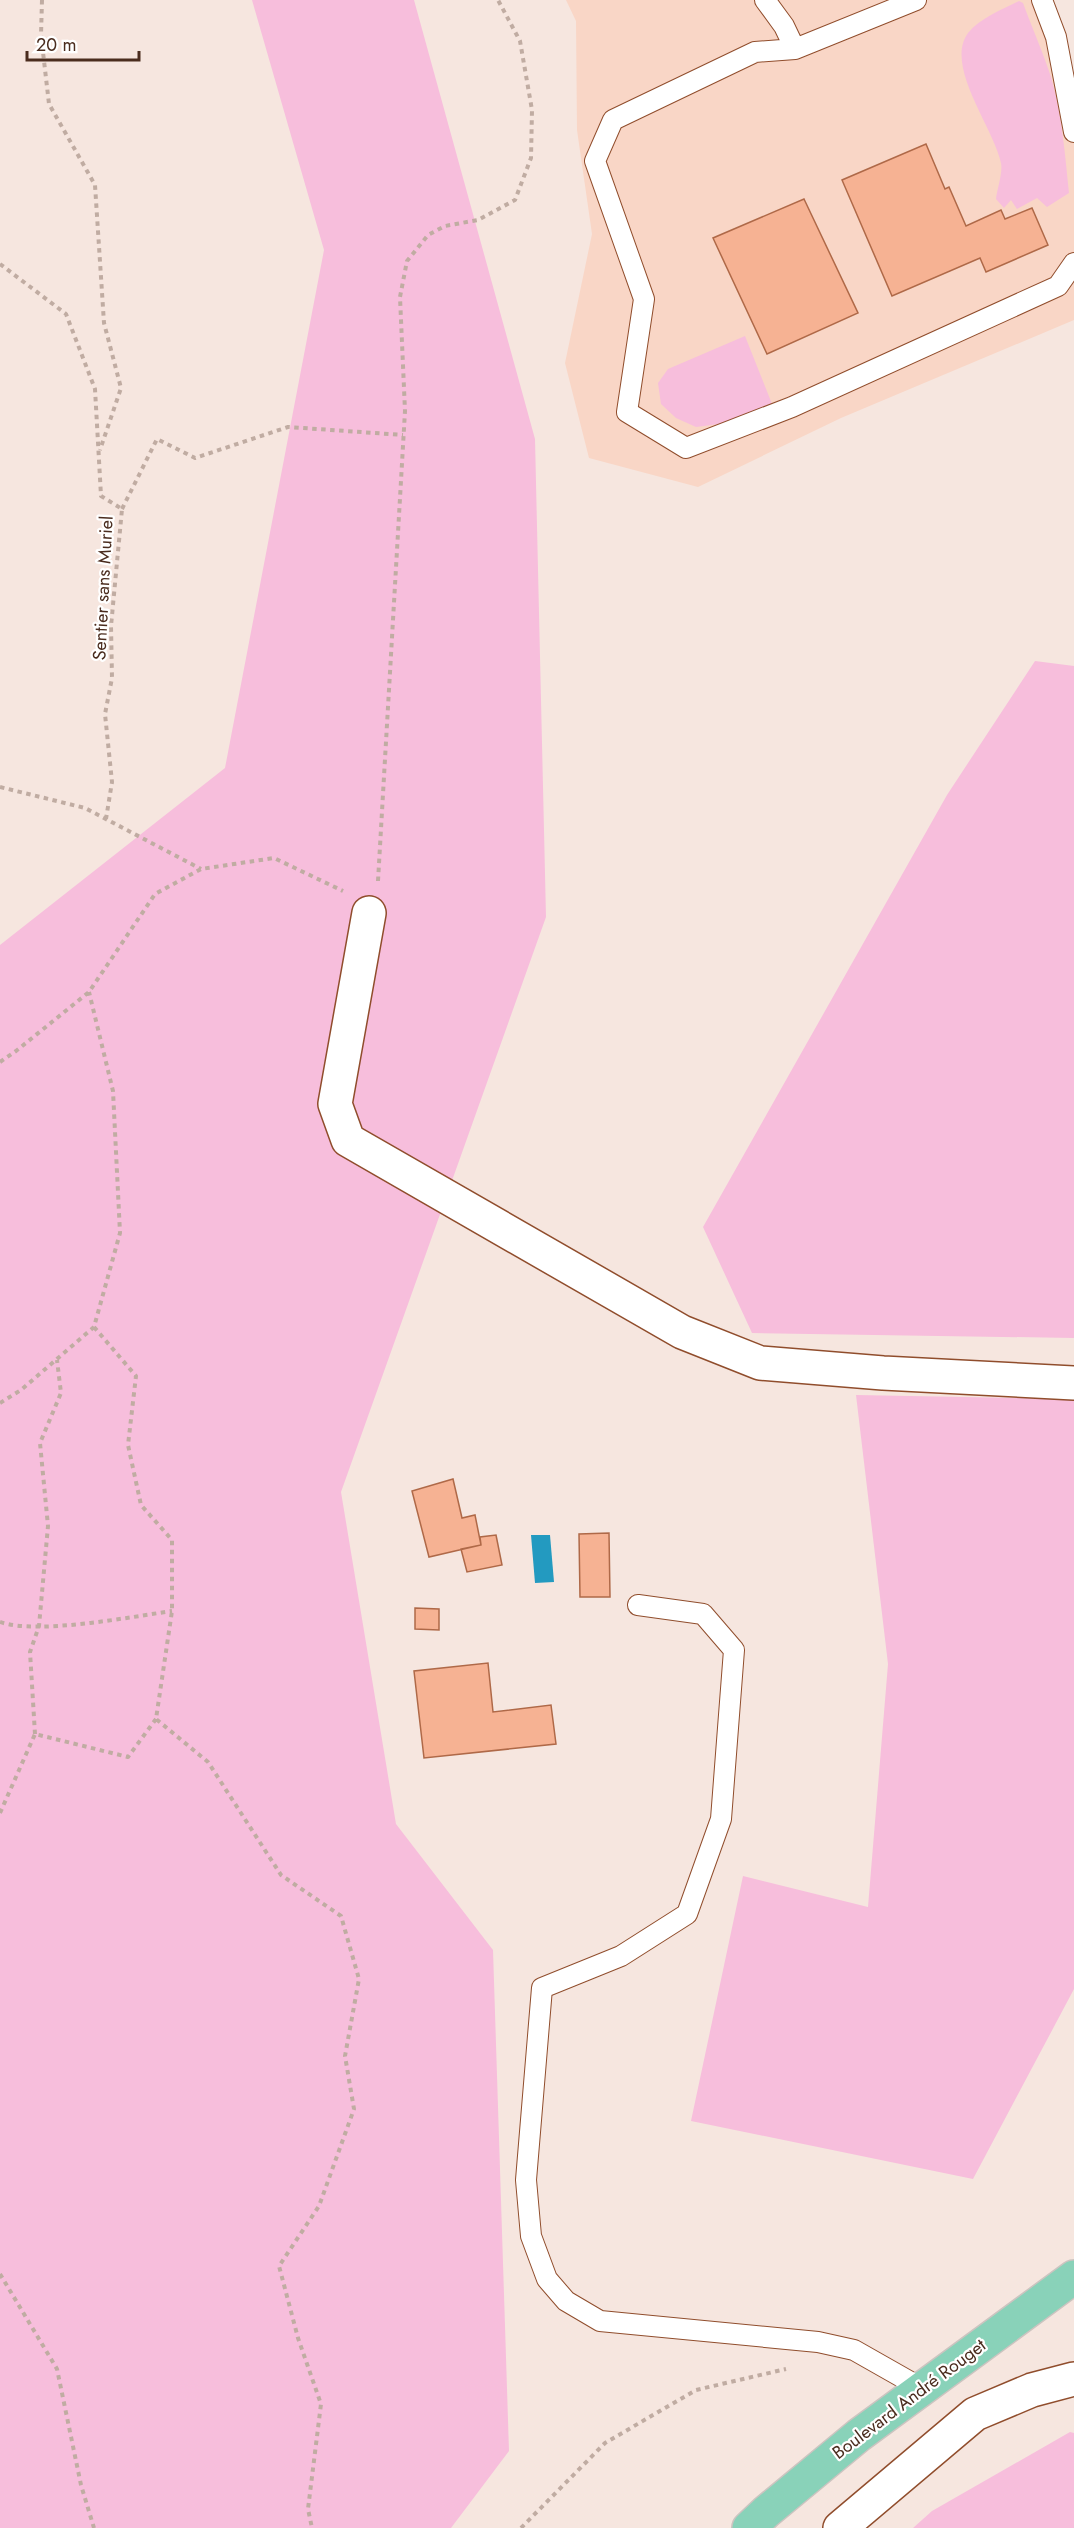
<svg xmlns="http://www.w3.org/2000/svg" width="1074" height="2528" font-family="Jost,sans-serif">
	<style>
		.built { fill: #f9d6c6 }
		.green { fill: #f7bedc }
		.water { fill: #239ac0 }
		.building { fill: #f6b293; stroke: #af6948; stroke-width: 1.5 }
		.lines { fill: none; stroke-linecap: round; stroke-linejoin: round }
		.lane-casing { stroke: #904d2c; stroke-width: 22 }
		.street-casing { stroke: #904d2c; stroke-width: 36 }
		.primary-casing { stroke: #ccc4c0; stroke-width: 36 }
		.path { stroke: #c0aca2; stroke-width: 4; stroke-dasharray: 4.5 4.5; stroke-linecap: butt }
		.lane { stroke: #fff; stroke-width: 20 }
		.street { stroke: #fff; stroke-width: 33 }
		.primary { stroke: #89d2b9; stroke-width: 33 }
		.labels { text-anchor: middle; stroke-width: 4.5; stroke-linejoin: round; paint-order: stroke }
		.street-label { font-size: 18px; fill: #4a2c1e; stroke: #fff }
	</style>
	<rect width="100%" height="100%" fill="#f6e6df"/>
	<path class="built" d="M566 0H1046L1074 112V320L841 418 698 487 589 458 565 363 592 234 577 130 576 21Z"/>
	<path class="green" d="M252 0H414L535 439 546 917 341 1492 396 1824 493 1950 509 2451 451 2528H0V945L225 768 324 250Z
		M1019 1 1023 3C1032 28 1043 52 1051 77 1062 115 1065 154 1069 193L1047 207 1037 198 1017 209 1011 200 1004 208 996 199C997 189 1003 173 1001 163 994 128 944 66 968 33 980 18 1003 9 1019 1Z
		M745 336 772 404 719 424 696 427 676 418 661 404 658 383 668 369Z
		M1035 661 1074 666V1338L752 1333 703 1227 947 795Z
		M856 1395 1074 1399V1989L973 2179 691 2121 743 1876 868 1907 888 1664Z
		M1070 2432 1074 2433V2528H913L932 2511Z"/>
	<path class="water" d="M550 1535 554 1582 535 1583 531 1535Z"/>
	<path class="building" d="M926 144 945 189 949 187 966 226 1001 210 1005 219 1032 208 1048 245 986 272 980 258 892 296 842 180Z
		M804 199 858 313 767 354 713 238Z
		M453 1479 462 1518 475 1515 481 1545 429 1557 412 1491Z
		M609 1533 610 1597H580L579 1534Z
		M496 1535 502 1565 467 1572 461 1549 481 1545 480 1537Z
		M415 1608 439 1609V1630L415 1629Z
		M488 1663 493 1712 551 1705 556 1744 424 1758 414 1671Z"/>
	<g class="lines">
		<defs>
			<path id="lane" d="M765 0 784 26 795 49
				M916 0 795 49 755 52 613 120 595 161 644 299 627 412 686 448 792 407 1058 286 1074 263
				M1042 0 1056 37 1074 132
				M638 1605 703 1614 734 1650 721 1819 687 1914 621 1956 542 1988 526 2180 531 2236 547 2279 566 2301 600 2321 818 2342 854 2350 921 2388"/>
			<path id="street" d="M369 913 335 1104 348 1140 682 1332 760 1363 883 1373 1074 1383
				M840 2528 975 2414 1032 2390 1074 2379"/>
			<path id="primary" d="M749 2528 766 2512 859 2435 1074 2277"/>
		</defs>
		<use href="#lane" class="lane-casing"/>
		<use href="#street" class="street-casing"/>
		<use href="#primary" class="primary-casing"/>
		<path class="path" d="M42 0 41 35 49 104 95 185 104 323 121 388 100 450
			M0 264 66 314 95 389 101 496 122 509 111 626 112 678 105 714 112 782 106 819
			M122 509 157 439 195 458 288 427 403 435
			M0 787 85 808 201 869
			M378 881 405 411 400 297 407 261 428 235 445 226 478 220 515 200 531 158 532 110 520 41 498 0
			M0 1062 16 1051 89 992 155 894 201 869 274 858 343 891
			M94 1327 136 1376 128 1445 141 1505 172 1540V1611L156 1719 208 1762 281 1875 341 1916 359 1979 345 2056 354 2109 319 2206 279 2266 298 2338 321 2404 308 2509 312 2528
			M0 1403 21 1390 94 1327 120 1233 113 1091 89 992
			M0 1622C37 1635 130 1617 172 1611
			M35 1734 30 1652 39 1626 48 1526 40 1443 61 1393 57 1360
			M0 1813 35 1734 128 1757 156 1719
			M0 2274 57 2369 81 2485 94 2528
			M521 2528 605 2443 696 2390 786 2369"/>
		<use href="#lane" class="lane"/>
		<use href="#street" class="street"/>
		<use href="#primary" class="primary"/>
	</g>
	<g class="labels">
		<g class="street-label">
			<text transform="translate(103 588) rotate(-87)" y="6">Sentier sans Muriel</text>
			<text transform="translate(909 2399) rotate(-37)" y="6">Boulevard André Rouget</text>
		</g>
	</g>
	<path d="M27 51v9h112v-9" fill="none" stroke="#4a2c1e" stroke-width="3"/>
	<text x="36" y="51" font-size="18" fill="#4a2c1e" stroke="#ffffff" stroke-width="4.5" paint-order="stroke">20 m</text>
</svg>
